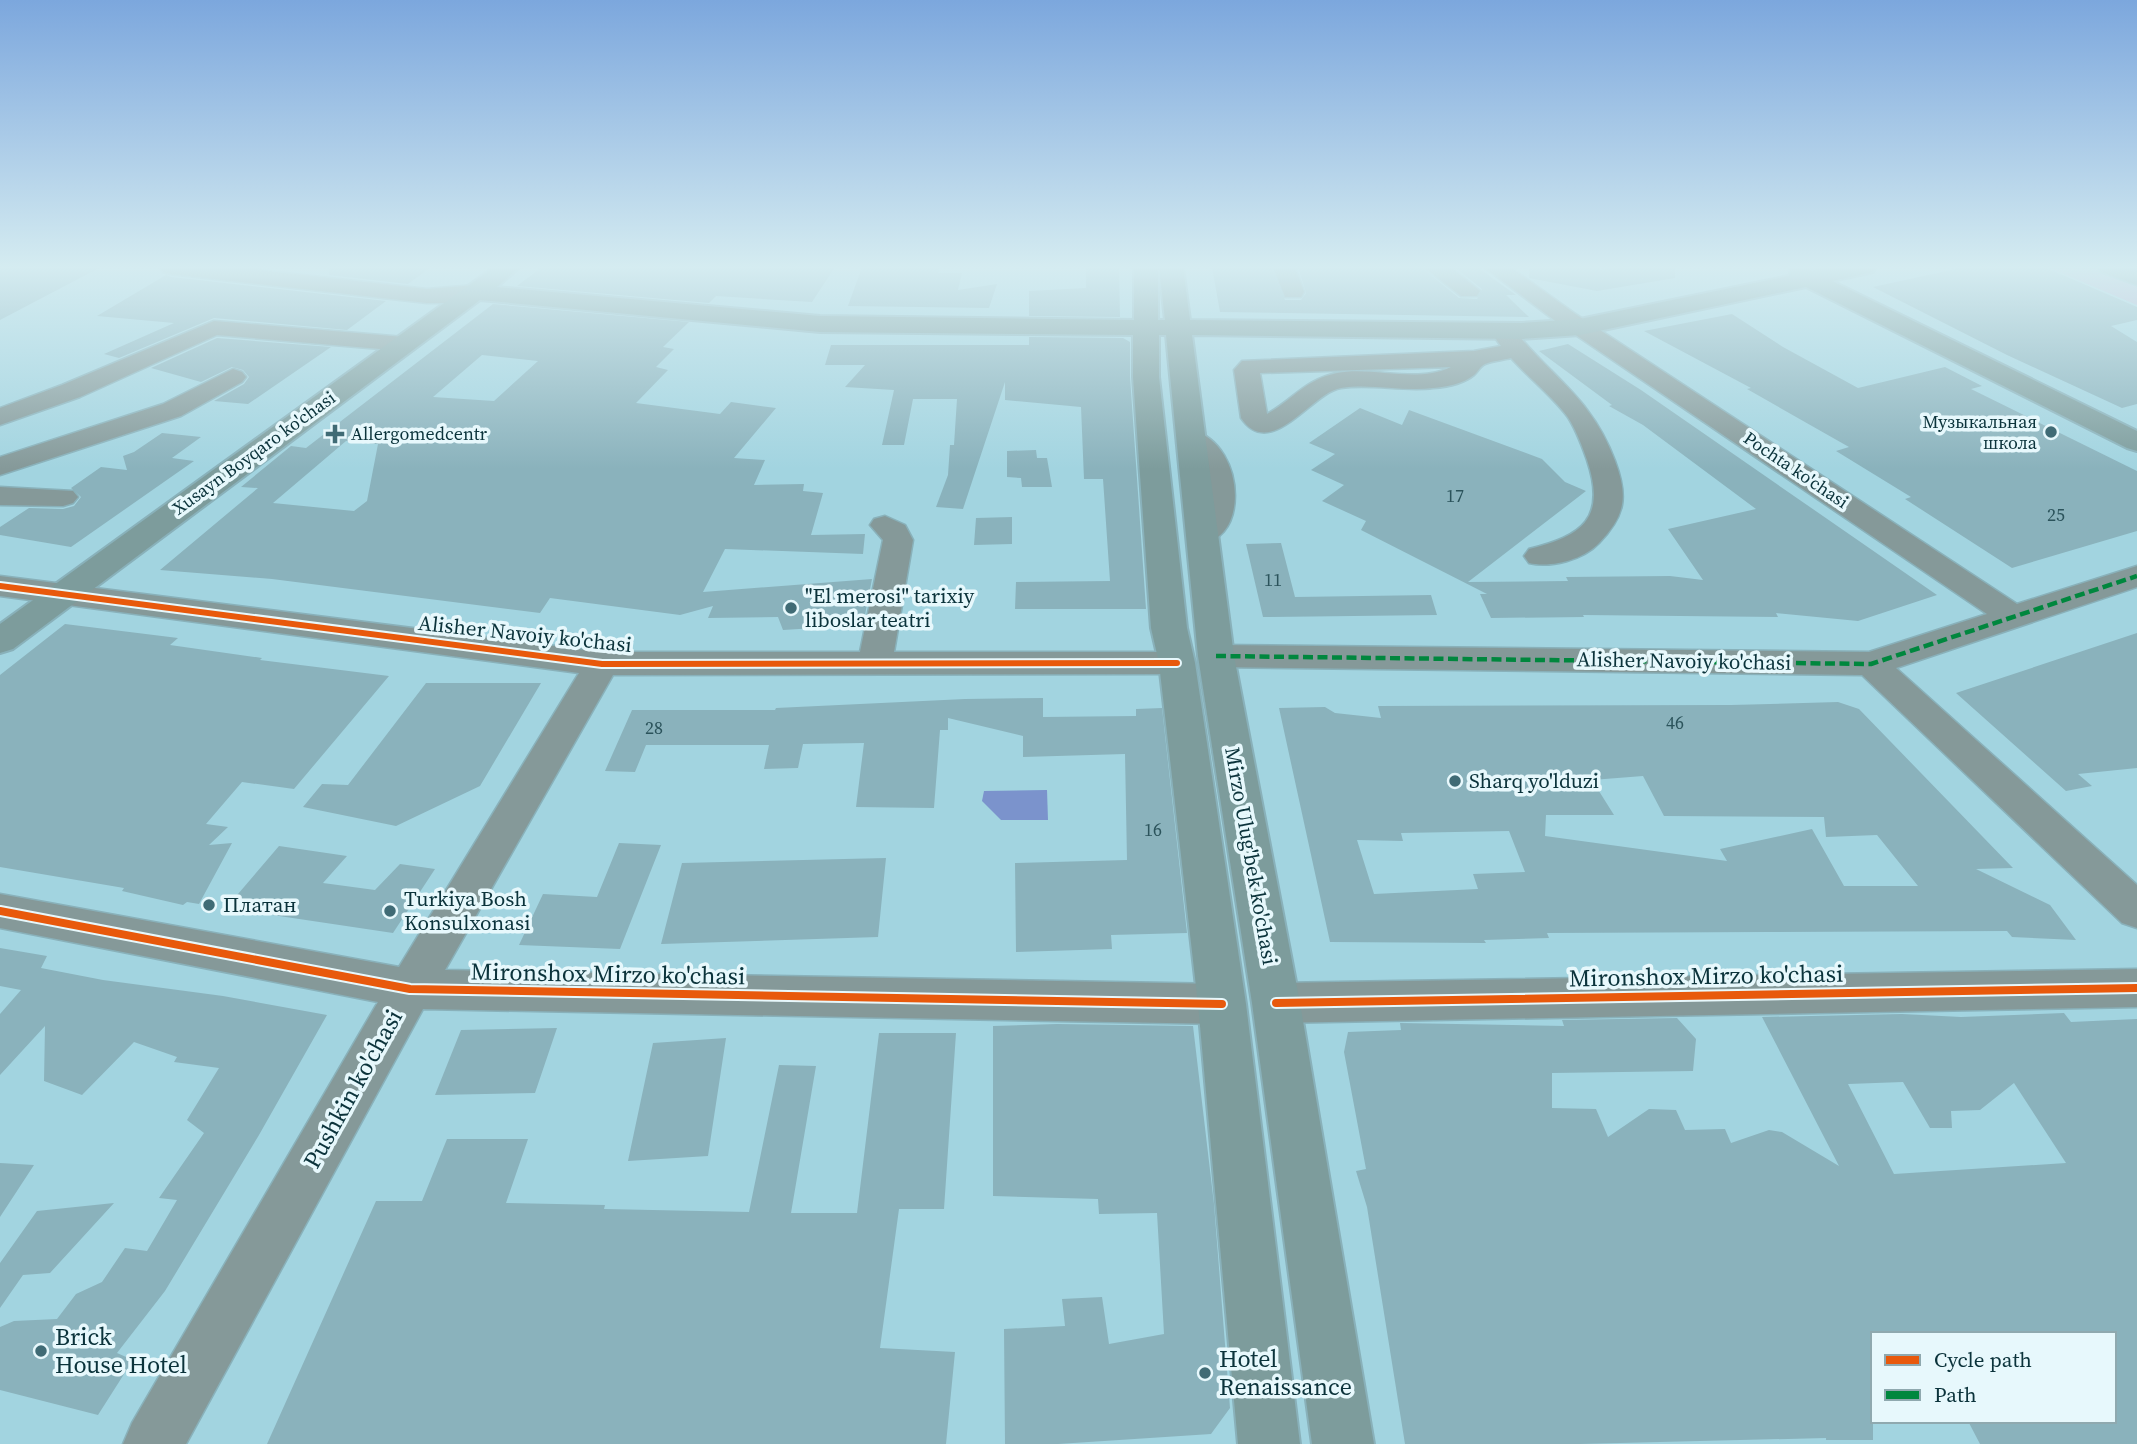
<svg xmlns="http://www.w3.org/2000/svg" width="2137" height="1444" font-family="'Source Serif 4',serif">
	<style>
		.green { fill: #bab0ce }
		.water { fill: #7b93cc }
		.building { fill: #8ab2bc; fill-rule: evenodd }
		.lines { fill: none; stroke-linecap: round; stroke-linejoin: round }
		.minor-casing { stroke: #89b1ba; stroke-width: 3 }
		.major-casing { stroke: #89b1ba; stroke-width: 4 }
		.minor { fill: #859999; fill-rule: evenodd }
		.major { fill: #7d9c9c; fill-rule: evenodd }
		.quiet { stroke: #00873e; stroke-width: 4.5; stroke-dasharray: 10 4.5; stroke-linecap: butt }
		.cycleway-far1-casing { stroke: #e7f8fc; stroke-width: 10 }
		.cycleway-casing { stroke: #e7f8fc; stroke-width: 12 }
		.cycleway-far1 { stroke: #e8590c; stroke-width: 6 }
		.cycleway { stroke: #e8590c; stroke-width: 8 }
		.poi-dot { fill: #406b75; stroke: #e7f8fc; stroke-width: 2.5 }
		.labels { text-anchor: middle; stroke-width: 7; stroke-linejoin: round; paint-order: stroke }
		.far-poi-label { font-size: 18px; fill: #0b333b; stroke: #e7f8fc; text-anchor: end }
		.far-street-label { font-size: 18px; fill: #0b333b; stroke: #e7f8fc }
		.number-label { font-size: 18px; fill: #2b535b }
		.poi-label { font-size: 21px; fill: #0b333b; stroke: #e7f8fc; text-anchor: start }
		.street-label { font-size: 21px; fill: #0b333b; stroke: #e7f8fc }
		.near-street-label { font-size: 24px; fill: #0b333b; stroke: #e7f8fc }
		.near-poi-label { font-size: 24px; fill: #0b333b; stroke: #e7f8fc; text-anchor: start }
	</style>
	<rect width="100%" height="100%" fill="#a2d4e0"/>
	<path class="green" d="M2047 267H2137V305Z"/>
	<path class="water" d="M1047 790 1048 820H1001L982 801 984 791Z"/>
	<path class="building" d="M0 267H101L0 320Z
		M329 267H431L408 284 329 275Z
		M542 267H835L812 302 716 296 709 303 517 286Z
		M862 267H940L938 273H962L958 290 997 284 989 308 848 306Z
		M1086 267H1119L1120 317 1029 316V291L1086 288Z
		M1212 267H1271L1285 300H1301L1306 293 1298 267H1421L1459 298 1477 299 1482 289 1454 267H1477L1516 295H1506L1529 317 1220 312Z
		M1529 267H1595L1601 270 1620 267H1675V278L1597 291 1529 278Z
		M1965 267H2044L2137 307V320L2111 326 2137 342V404L2122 408 2007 355 1873 287Z
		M166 275 171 277 386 301 347 330 214 318 119 358 104 354 174 323 97 316Z
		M493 304 689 322 663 347 674 349 656 367 668 370 636 403 720 414 731 402 776 408 734 458 765 460 754 485 804 484 803 491 823 493 811 535 865 534 863 554 725 549 703 592 872 579 863 625 783 630 778 617 708 618 713 606 680 615 550 598 540 613 272 579 160 570 258 488 241 487 291 446 306 448ZM482 355 538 361 494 401 433 397ZM346 441 378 444 367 501 354 511 273 503Z
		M1732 314 1783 347 1858 388 1945 367 1982 386 1971 389 2137 471V531L2012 568 1905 499 1911 497 1836 451 1849 447 1747 389 1751 388 1644 331Z
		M1029 337 1123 338 1130 342V377L1146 609H1015L1016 582 1110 581 1103 479H1084L1081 407 1005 400V382L963 509 936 507 948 475 950 445H954L957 399H913L904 445H882L894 390 845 387 865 365H825L831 345H1029Z
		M217 338 331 347 248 404 214 401 244 384 249 377 243 370 232 367 201 382 151 368Z
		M1568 344 1641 390 1937 595 1858 621 1776 613 1778 617 1583 615 1584 617 1491 618 1480 594H1487L1361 530 1366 521 1322 501 1344 485 1311 470 1335 454 1309 443 1360 408 1402 425 1409 410 1542 459 1565 482 1586 491 1468 582 1568 581 1566 577 1670 576 1703 580 1668 529 1756 509 1643 425 1609 406 1612 405 1539 351Z
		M162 433 201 437 172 458 194 461 71 547 0 535V527L29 508 63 509 74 506 81 497 71 488 101 467 127 470 123 456 134 452Z
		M1036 450 1037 458H1047L1052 487H1022L1021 478 1007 477V451Z
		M1012 517V544L974 545 976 518Z
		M1281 543 1295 597 1431 595 1437 615 1263 617 1246 544Z
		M65 624 178 638 170 645 262 658 260 660 389 676 294 789 242 782 206 824 228 827 209 845 232 843 199 904 187 902 183 905 122 891 124 888 0 867V675Z
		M2137 633V768L2078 774 2092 786 2066 791 1956 693Z
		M426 683H541L480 786 396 826 303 807 322 784 348 785Z
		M1043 698V717L1136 716V709L1162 708 1187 933 1111 935 1112 949 1016 952 1015 863 1127 860 1125 754 1023 757V736L948 718V730H940L934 808 856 807 864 743 803 744 798 768 764 769 769 745H646L635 772 605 771 632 710H775L776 708 965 699Z
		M1838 702 1859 709 2013 868 1976 869 2050 905 2076 940 2012 937 2007 931 1766 932 1547 933 1549 938 1484 940 1486 943 1330 942 1279 708 1325 707 1335 713 1381 718 1378 706 1731 705ZM1643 776 1664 816 1824 817 1826 837 1877 835 1918 886H1844L1812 829 1720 849 1727 861 1545 836 1546 815H1614L1592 780ZM1509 831 1525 872 1473 874 1478 889 1374 894 1357 840 1403 841 1401 833Z
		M619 843 661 845 620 949 519 945 543 894 597 897Z
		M279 846 347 856 323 883 375 890 400 864 435 869 393 933 226 908Z
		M886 858 878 937 661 944 682 863Z
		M0 948 47 956 41 968 103 980 223 996 327 1015 259 1135 165 1291 117 1353 133 1360 98 1415 0 1390V1327L14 1321 57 1319 76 1294 102 1282 125 1248 147 1251 177 1200 159 1198 204 1133 187 1120 219 1068 174 1062 177 1057 134 1042 82 1095 44 1081 45 1026 0 1075V1014L21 990 0 986Z
		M2064 1013 2071 1022 2137 1019V1444H1980L1968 1421H2114V1334H1873V1440H1826V1438L1580 1444H1405L1367 1207 1356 1171 1366 1169 1344 1052 1348 1032 1401 1030 1400 1023 1564 1026 1562 1020 1677 1018 1696 1039 1693 1071 1552 1073V1108L1596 1109 1608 1137 1649 1109 1676 1110 1685 1130 1725 1129 1731 1143 1769 1130 1782 1132 1839 1166 1762 1017 1902 1014 1961 1017ZM1903 1082 1930 1128H1952L1951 1111 1980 1110 2014 1083 2066 1163 1894 1174 1848 1084Z
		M1057 1024 1193 1026 1214 1204 1230 1408 1211 1434 1058 1444H1005L1004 1329 1065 1326 1062 1299 1102 1297 1109 1344 1164 1334 1157 1213 1099 1214 1098 1199 993 1196V1026Z
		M557 1028 535 1093 435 1095 461 1030Z
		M879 1033H956L944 1209H899L880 1348 955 1352 946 1444H267L376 1201H422L447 1139H528L506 1203 605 1205 604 1209 749 1212 779 1065 816 1066 791 1213H857Z
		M726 1038 708 1156 628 1161 653 1043Z
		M0 1163 34 1165 0 1217Z
		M114 1203 50 1273 23 1275 0 1308V1263L37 1211Z"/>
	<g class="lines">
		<defs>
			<path id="minor" d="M160 267H231L427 289 475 285 483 287 486 292 483 297 451 303H427L171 274 163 272Z
				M1273 267H1295L1304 292 1301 297H1285Z
				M1424 267H1450L1480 291 1477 296H1461Z
				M1484 267H1510L1574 313 2017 604 2137 566V587L1896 668 2137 885V928L2122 923 1862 675 1216 667 1204 664 1199 656 1204 648 1216 645 1869 652 1987 614 1558 323Z
				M2098 267H2129L2137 270V285L2101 272Z
				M214 321 404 337 413 339 416 344 413 349 404 351 217 335 80 397 0 425V408L62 385Z
				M1502 324 1511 326C1550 377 1591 396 1615 461 1628 496 1626 515 1599 543 1583 560 1551 568 1529 563L1524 556 1529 549C1582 536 1607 519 1587 460 1582 446 1576 429 1567 416 1551 395 1529 378 1511 358 1503 360 1492 361 1485 364 1480 366 1478 372 1474 375 1463 384 1446 387 1433 388 1403 392 1371 383 1341 388 1312 392 1271 462 1241 418L1234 370 1242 361 1474 351 1501 346 1490 331 1493 326ZM1451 367C1416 384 1373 366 1337 373 1304 380 1294 399 1267 414L1260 373Z
				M233 369 242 372 246 377 242 382 181 416 0 475V457L163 404Z
				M1191 430C1250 444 1249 555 1191 541L1187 534 1203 512 1206 483 1198 458 1177 438 1181 432Z
				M0 487 73 491 78 497 73 503 63 506 0 505Z
				M885 516 905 525 913 540 894 652H1177L1189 655 1194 663 1189 671 1177 674 613 675 445 970 1222 984 1238 990 1245 1004 1238 1018 1222 1024 423 1009 186 1444H123L132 1423 378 1002 0 928V894L399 967 579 673 0 596V576L602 652H860L883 540 870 525 874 519Z
				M2137 969V1007L1276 1023 1260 1017 1253 1003 1260 989 1276 983Z"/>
			<path id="major" d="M494 267H520L497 287 820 316 1134 320V267H1158V320H1165L1159 267H1183L1190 320 1522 323 1580 319 1789 276 1791 269 1800 267 1812 271 1831 267H1876L1873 272 1832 281 2137 431V451L2127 448 1806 287 1580 335 1522 339 1192 335 1234 656 1300 1003 1374 1444H1312L1252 1003 1198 656 1166 335H1159V377L1187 628 1195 663 1246 1004 1300 1444H1238L1198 1004 1159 663 1151 628 1133 377V335L820 332 480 300 13 649 0 653V624Z"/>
		</defs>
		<use href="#minor" class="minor-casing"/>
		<use href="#major" class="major-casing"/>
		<use href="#minor" class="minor"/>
		<use href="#major" class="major"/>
		<path class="quiet" d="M1216 656 1871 664 2137 576"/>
		<defs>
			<path id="cycleway-far1" d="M0 586 602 664 1177 663"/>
			<path id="cycleway" d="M0 911 410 989 1222 1004
				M1276 1003 2137 988"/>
		</defs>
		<use href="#cycleway-far1" class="cycleway-far1-casing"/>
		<use href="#cycleway" class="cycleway-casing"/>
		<use href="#cycleway-far1" class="cycleway-far1"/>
		<use href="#cycleway" class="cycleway"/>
	</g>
	<linearGradient id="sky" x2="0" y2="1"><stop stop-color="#7ca7dd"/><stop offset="0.57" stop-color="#d5ecf1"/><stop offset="1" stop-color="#d5ecf1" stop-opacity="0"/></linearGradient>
	<rect width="2137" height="469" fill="url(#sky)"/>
	<g class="poi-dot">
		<circle cx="2051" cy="432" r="7"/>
		<path d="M331.5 423.5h7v7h7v7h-7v7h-7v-7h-7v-7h7z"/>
		<circle cx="791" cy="608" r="7"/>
		<circle cx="1455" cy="781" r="7"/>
		<circle cx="209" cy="905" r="7"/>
		<circle cx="390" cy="911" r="7"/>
		<circle cx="41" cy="1351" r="7"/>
		<circle cx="1205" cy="1373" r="7"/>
	</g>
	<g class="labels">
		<g class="far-poi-label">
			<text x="2037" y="428">Музыкальная<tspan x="2037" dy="21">школа</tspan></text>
			<text x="351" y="440" text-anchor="start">Allergomedcentr</text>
		</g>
		<g class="far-street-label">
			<text transform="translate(254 453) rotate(-36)" y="6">Xusayn Boyqaro ko'chasi</text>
			<text transform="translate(1796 470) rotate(34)" y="6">Pochta ko'chasi</text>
		</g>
		<g class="number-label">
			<text x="1455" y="502">17</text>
			<text x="2056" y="521">25</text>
			<text x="1273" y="586">11</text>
			<text x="1675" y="729">46</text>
			<text x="654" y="734">28</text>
			<text x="1153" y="836">16</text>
		</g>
		<g class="poi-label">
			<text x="805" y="603">"El merosi" tarixiy<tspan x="805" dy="24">liboslar teatri</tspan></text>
			<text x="1469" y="788">Sharq yo'lduzi</text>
			<text x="404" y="906">Turkiya Bosh<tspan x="404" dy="24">Konsulxonasi</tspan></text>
			<text x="223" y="912">Платан</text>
		</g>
		<g class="street-label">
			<text transform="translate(525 634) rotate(6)" y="7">Alisher Navoiy ko'chasi</text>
			<text transform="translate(1684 661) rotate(1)" y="7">Alisher Navoiy ko'chasi</text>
			<text transform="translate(1251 856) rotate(80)" y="7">Mirzo Ulug'bek ko'chasi</text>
		</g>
		<g class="near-street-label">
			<text transform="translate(608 974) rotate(1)" y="8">Mironshox Mirzo ko'chasi</text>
			<text transform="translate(1706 976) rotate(-1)" y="8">Mironshox Mirzo ko'chasi</text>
			<text transform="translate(353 1089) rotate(-61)" y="8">Pushkin ko'chasi</text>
		</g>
		<g class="near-poi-label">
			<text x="55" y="1345">Brick<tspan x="55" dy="28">House Hotel</tspan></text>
			<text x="1219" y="1367">Hotel<tspan x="1219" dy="28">Renaissance</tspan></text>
		</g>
	</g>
	<rect x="1871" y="1332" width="245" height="91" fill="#e7f8fc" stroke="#8fa9af" stroke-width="2"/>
	<rect x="1885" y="1355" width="35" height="10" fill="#e8590c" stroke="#8fa9af" stroke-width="2"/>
	<text x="1934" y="1367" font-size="21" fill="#0b333b">Cycle path</text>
	<rect x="1885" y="1390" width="35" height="10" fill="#00873e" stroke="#8fa9af" stroke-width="2"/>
	<text x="1934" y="1402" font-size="21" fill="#0b333b">Path</text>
</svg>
